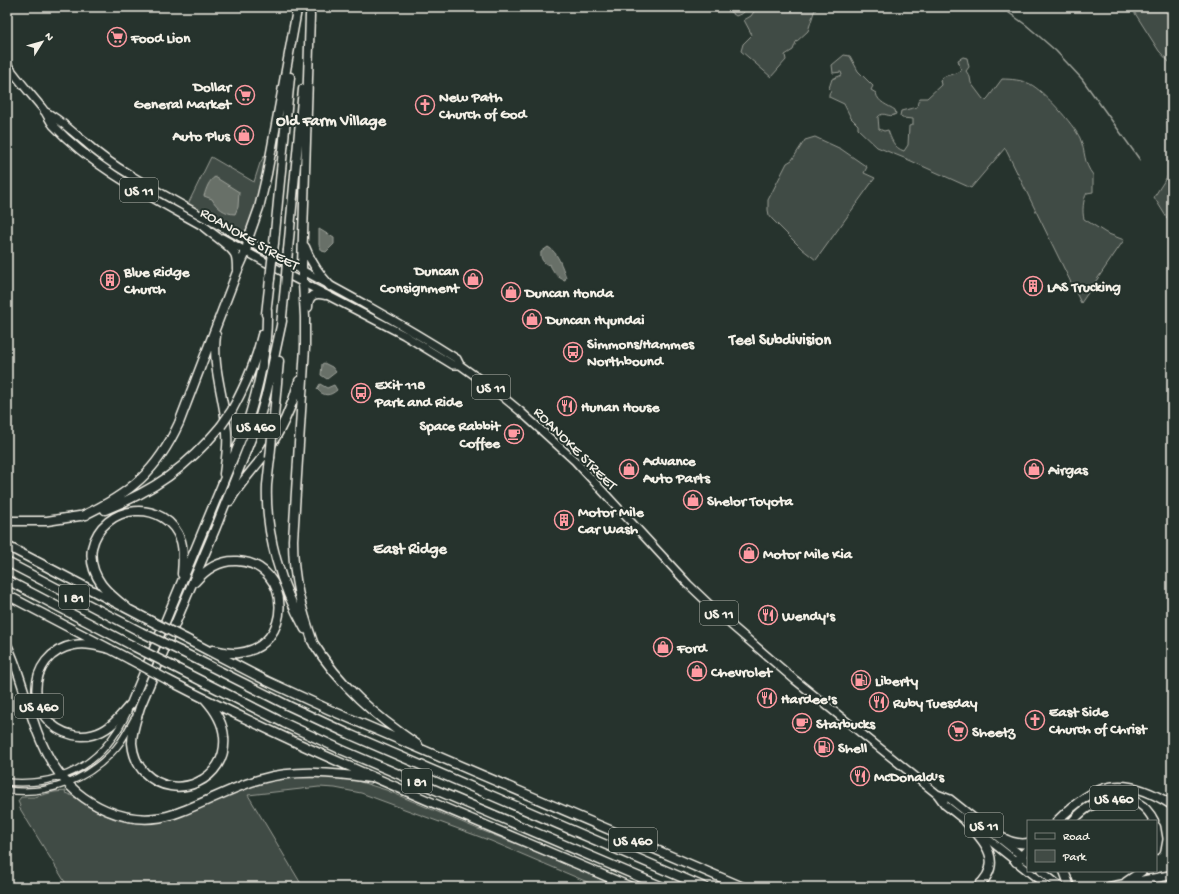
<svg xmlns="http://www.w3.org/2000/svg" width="1179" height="894" font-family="'Gochi Hand',sans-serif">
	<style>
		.green { fill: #414b45; stroke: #9a9e96 }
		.water { fill: #676f68; stroke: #9fa39b }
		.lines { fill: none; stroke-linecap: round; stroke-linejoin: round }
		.stream { stroke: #9fa39b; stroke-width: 1.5 }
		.tertiary-casing { stroke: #f4f1e8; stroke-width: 8 }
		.primary-casing { stroke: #f4f1e8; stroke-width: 10 }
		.motorway-casing { stroke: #f4f1e8; stroke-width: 11 }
		.tertiary { stroke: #26332d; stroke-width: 5.5 }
		.primary { stroke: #26332d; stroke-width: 7 }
		.motorway { stroke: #26332d; stroke-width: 8 }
		.motorway-bridge-casing { stroke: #f4f1e8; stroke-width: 11; stroke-linecap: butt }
		.motorway-bridge { stroke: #26332d; stroke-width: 8 }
		.labels { text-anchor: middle; stroke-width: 4; stroke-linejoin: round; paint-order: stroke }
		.shield { fill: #26332d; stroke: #b6b8b0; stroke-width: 1 }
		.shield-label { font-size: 14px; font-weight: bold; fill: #f4f1e8 }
		.poi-label { font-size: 15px; font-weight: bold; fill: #f4f1e8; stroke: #26332d; text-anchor: start }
		.street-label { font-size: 15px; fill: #f4f1e8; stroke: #26332d }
		.neighbourhood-label { font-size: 16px; font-weight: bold; fill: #f4f1e8; stroke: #26332d }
	</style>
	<rect width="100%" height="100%" fill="#26332d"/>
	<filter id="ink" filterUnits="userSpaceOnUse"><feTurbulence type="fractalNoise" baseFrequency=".025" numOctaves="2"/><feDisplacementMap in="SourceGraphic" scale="8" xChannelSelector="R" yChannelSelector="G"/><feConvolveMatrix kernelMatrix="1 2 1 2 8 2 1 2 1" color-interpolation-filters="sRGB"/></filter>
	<g filter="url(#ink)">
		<path class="green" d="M723 7H749L743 13 736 16Z
			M757 7H817L814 12 808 31 796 42 793 50 785 55 786 60 771 77 741 51 743 44 752 35 744 20 751 16Z
			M1131 7H1172V65L1159 51Z
			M844 55 850 56 858 71 873 86 871 90 876 93C878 103 888 105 895 110L896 114C888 119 884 110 878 117L879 129 884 131 888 130C891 139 894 148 904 151L908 145 909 126 913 125V119L902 118 900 116 901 111 917 107 918 102 920 98H927L941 85 940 80C945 73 956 76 961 70L958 60 963 57 967 58 969 67 966 71 970 77 971 83 983 99 986 100 988 98 1002 79C1011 79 1022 80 1030 84 1044 91 1073 124 1080 138 1086 153 1083 162 1093 175V192L1087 193C1083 199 1082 212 1084 219L1106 233 1124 240 1081 303 1005 148 971 188 909 160 877 147 858 129V125L851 118 844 104 829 97V94L831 90 829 88 832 79 842 75 841 72 833 73 832 65Z
			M815 137 841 149 867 167 864 173 875 178 816 260 802 249 772 219 769 215 768 210V200L787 163 792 160 805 140Z
			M267 152C264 170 255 220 244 232H238L188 204 211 157 254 182 260 163Z
			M1172 169V226L1154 197Z
			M310 776 351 779 386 790 478 829 527 848 619 887H599L491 841 361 793 335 788 319 787 248 795 303 887H68L19 807 20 806 18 801 21 797H34L54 792 66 791 65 793C76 796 84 805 95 810 122 826 153 827 182 816L247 787 275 780Z"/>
		<path class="water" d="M215 177 239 192 238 207 235 214C225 214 216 207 212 199L204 196C206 189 209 180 215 177Z
			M319 229 334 238V244L326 252 322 251 319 245Z
			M548 247C558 252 562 267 566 277L565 280C558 279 553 271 550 265 543 264 540 258 541 252Z
			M324 363 332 367 336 372 327 379 321 375 322 364Z
			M320 384 327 388 334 385 337 390C330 396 324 397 317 389Z"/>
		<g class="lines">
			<path class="stream" d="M514 7 517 10
				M994 7 1001 9
				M1005 10 1026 25 1040 37 1056 51 1082 79 1140 160"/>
			<defs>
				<path id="tertiary" d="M7 782C64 787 104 763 128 711
					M7 790C47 796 89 780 116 748 123 740 128 730 134 719"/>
				<path id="primary" d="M7 64C18 80 31 94 43 109 47 114 49 120 53 125 95 170 155 199 208 229
					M44 111C60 119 71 131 85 142 99 155 115 166 132 176 238 240 352 292 457 359L460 365 492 388 520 411 575 461 688 584 731 625 795 680 937 794 945 805 954 812 1048 887
					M222 238 292 277 404 335 453 365H460
					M937 794 950 799 1028 861
					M1041 871 1061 887"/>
				<path id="motorway" d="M310 15 302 266 305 317V347L293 540C293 580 301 608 314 645
					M204 227C212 234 230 245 235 254 237 258 237 264 237 269
					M274 243 290 77
					M305 247C311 263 319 274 330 286
					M288 250 303 89
					M308 307C308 296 314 292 325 295
					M266 314 270 279
					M281 326 285 287
					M216 335C212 366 223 394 226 424 229 441 226 457 224 474
					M232 410C245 386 256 362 262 335
					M273 427 279 361
					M270 458C269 467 268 476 267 485 265 535 281 586 305 629
					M230 501C239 484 253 470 265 454 281 431 292 407 299 381
					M105 510C155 490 186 468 221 426
					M82 516C130 494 157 471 179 423L237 272 246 252 249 236 259 208 267 174 297 10
					M7 521H47L86 515
					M7 546 147 619
					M7 562 141 632
					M7 580 135 647
					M195 582C206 569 219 560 237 561 293 564 294 648 238 653 229 654 221 651 213 650
					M7 595 129 659
					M127 608C118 601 109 594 102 585 94 574 90 561 92 548 102 503 166 497 181 541 184 551 183 563 182 574
					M186 639 267 681 330 710 743 887
					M312 641C340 686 375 716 418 745
					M7 645C26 684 30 729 54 766 79 805 129 829 174 814 204 804 231 787 261 779 297 769 334 773 370 778
					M110 649C98 646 87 643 74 645 24 654 24 724 73 735 86 738 100 734 110 726 118 720 124 711 131 704L246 427C258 389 268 350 267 310
					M180 651 289 706 351 735 704 887
					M174 667 284 723 342 750 663 887
					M168 680C318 758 476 820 631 887
					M205 699C215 710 223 722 224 737 228 780 175 803 145 773 137 765 133 754 132 743 132 730 137 718 140 707L216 527 260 416 267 391 282 321
					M1057 821C1097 782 1123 774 1172 805
					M1073 821C1094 795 1137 786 1154 821
					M966 822C985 842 1005 863 977 887
					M1156 827 1158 839 1156 850
					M993 833C1005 839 1014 845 1028 843
					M1016 862 1028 849
					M1064 871 1070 887
					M1126 882 1142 871
					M1109 887 1172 875"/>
			</defs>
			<use href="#tertiary" class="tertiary-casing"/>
			<use href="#primary" class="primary-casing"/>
			<use href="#motorway" class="motorway-casing"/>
			<use href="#tertiary" class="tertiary"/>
			<use href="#primary" class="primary"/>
			<use href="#motorway" class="motorway"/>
			<defs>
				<path id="motorway-bridge" d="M270 279 274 243
					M285 287 288 250
					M221 426 232 410
					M270 458 273 427
					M147 619 186 639
					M141 632 180 651
					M135 647 174 667
					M129 659 168 680"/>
			</defs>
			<use href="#motorway-bridge" class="motorway-bridge-casing"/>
			<use href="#motorway-bridge" class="motorway-bridge"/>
		</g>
	</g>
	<defs>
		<symbol id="supermarket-ring" viewBox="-11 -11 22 22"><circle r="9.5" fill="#26332d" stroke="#ff9aa2" stroke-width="1.5"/><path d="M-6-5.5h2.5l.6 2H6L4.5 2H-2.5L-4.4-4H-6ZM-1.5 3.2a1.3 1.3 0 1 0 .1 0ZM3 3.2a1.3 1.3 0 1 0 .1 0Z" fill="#ff9aa2"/></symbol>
		<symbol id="church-ring" viewBox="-11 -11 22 22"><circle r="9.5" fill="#26332d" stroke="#ff9aa2" stroke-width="1.5"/><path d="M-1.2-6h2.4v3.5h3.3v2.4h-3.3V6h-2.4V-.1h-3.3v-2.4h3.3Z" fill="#ff9aa2"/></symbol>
		<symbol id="shop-ring" viewBox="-11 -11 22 22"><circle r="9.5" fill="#26332d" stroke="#ff9aa2" stroke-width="1.5"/><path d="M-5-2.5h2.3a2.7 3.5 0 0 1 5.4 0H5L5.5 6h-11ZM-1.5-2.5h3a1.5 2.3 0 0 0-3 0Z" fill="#ff9aa2"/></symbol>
		<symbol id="building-ring" viewBox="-11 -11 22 22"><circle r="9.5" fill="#26332d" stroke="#ff9aa2" stroke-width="1.5"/><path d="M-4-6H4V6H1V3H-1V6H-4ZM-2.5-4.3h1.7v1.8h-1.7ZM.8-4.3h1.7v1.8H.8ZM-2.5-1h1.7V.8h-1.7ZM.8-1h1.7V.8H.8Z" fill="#ff9aa2"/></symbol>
		<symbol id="bus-ring" viewBox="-11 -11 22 22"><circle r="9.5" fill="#26332d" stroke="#ff9aa2" stroke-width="1.5"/><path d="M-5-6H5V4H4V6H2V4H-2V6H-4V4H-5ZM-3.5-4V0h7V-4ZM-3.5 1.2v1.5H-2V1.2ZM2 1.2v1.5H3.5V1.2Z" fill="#ff9aa2"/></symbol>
		<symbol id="restaurant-ring" viewBox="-11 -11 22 22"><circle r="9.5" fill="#26332d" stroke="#ff9aa2" stroke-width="1.5"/><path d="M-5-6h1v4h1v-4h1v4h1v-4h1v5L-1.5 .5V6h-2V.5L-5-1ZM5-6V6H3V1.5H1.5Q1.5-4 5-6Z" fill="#ff9aa2"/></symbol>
		<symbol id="cafe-ring" viewBox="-11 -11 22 22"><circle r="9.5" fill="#26332d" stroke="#ff9aa2" stroke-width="1.5"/><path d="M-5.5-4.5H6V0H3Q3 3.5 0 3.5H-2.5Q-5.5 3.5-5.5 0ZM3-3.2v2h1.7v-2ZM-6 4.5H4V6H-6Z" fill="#ff9aa2"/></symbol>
		<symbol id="fuel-ring" viewBox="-11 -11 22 22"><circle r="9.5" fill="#26332d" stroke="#ff9aa2" stroke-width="1.5"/><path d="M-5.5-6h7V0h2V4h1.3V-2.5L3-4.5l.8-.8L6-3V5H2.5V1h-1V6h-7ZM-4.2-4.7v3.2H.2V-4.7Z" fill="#ff9aa2"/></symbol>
	</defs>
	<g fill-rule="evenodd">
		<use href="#supermarket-ring" x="106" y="26" width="22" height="22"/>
		<use href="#supermarket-ring" x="234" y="84" width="22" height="22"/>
		<use href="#church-ring" x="414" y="94" width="22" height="22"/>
		<use href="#shop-ring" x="233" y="124" width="22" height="22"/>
		<use href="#shop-ring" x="462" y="268" width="22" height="22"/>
		<use href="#building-ring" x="99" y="269" width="22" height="22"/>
		<use href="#building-ring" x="1022" y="275" width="22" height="22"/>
		<use href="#shop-ring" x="500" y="281" width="22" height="22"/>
		<use href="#shop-ring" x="521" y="308" width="22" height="22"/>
		<use href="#bus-ring" x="562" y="341" width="22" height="22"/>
		<use href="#bus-ring" x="350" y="382" width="22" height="22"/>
		<use href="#restaurant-ring" x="556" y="395" width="22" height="22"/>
		<use href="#cafe-ring" x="503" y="423" width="22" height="22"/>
		<use href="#shop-ring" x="618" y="458" width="22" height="22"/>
		<use href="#shop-ring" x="1023" y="458" width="22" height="22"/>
		<use href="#shop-ring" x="682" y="489" width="22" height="22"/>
		<use href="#building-ring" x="553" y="509" width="22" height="22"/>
		<use href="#shop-ring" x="738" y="542" width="22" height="22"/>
		<use href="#restaurant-ring" x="757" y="604" width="22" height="22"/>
		<use href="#shop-ring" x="652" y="636" width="22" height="22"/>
		<use href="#shop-ring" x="686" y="660" width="22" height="22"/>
		<use href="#fuel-ring" x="850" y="669" width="22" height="22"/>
		<use href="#restaurant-ring" x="756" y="687" width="22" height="22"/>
		<use href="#restaurant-ring" x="868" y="691" width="22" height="22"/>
		<use href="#church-ring" x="1024" y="709" width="22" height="22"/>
		<use href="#cafe-ring" x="791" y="712" width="22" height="22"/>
		<use href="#supermarket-ring" x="947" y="720" width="22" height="22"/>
		<use href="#fuel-ring" x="813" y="736" width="22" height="22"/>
		<use href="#restaurant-ring" x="849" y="765" width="22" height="22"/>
	</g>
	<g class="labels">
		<g class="shield">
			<rect x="120" y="178" width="38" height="24" rx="3"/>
			<rect x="472" y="375" width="38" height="24" rx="3"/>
			<rect x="232" y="414" width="48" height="24" rx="3"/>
			<rect x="59" y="585" width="30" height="24" rx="3"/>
			<rect x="700" y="601" width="38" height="24" rx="3"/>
			<rect x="15" y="694" width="48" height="24" rx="3"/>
			<rect x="402" y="769" width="30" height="24" rx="3"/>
			<rect x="1090" y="786" width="48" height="24" rx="3"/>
			<rect x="965" y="813" width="38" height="24" rx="3"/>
			<rect x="609" y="828" width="48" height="24" rx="3"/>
		</g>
		<g class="shield-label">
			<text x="139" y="195">US 11</text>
			<text x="491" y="392">US 11</text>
			<text x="256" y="431">US 460</text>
			<text x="74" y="602">I 81</text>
			<text x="719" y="618">US 11</text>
			<text x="39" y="711">US 460</text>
			<text x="417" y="786">I 81</text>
			<text x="1114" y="803">US 460</text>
			<text x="984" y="830">US 11</text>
			<text x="633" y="845">US 460</text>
		</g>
		<g class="poi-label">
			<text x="131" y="42">Food Lion</text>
			<text x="231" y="91" text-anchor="end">Dollar<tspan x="231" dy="17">General Market</tspan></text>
			<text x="439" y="101">New Path<tspan x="439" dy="17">Church of God</tspan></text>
			<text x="230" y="140" text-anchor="end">Auto Plus</text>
			<text x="459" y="275" text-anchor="end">Duncan<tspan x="459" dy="17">Consignment</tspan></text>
			<text x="124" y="276">Blue Ridge<tspan x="124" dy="17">Church</tspan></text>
			<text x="1047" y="291">LAS Trucking</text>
			<text x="525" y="297">Duncan Honda</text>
			<text x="546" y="324">Duncan Hyundai</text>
			<text x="587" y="348">Simmons/Hammes<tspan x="587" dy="17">Northbound</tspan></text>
			<text x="375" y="389">Exit 118<tspan x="375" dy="17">Park and Ride</tspan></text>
			<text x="581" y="411">Hunan House</text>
			<text x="500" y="430" text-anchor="end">Space Rabbit<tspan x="500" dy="17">Coffee</tspan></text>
			<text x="643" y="465">Advance<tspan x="643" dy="17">Auto Parts</tspan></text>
			<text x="1048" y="474">Airgas</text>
			<text x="707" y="505">Shelor Toyota</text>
			<text x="578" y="516">Motor Mile<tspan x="578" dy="17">Car Wash</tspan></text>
			<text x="763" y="558">Motor Mile Kia</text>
			<text x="782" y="620">Wendy's</text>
			<text x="677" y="652">Ford</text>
			<text x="711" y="676">Chevrolet</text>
			<text x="875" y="685">Liberty</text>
			<text x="781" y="703">Hardee's</text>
			<text x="893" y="707">Ruby Tuesday</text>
			<text x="1049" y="716">East Side<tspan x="1049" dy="17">Church of Christ</tspan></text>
			<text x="816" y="728">Starbucks</text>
			<text x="972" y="736">Sheetz</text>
			<text x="838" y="752">Shell</text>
			<text x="874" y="781">McDonald's</text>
		</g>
		<g class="street-label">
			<text transform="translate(250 238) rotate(30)" y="5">ROANOKE STREET</text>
			<text transform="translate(576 448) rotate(45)" y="5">ROANOKE STREET</text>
		</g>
		<g class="neighbourhood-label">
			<text x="331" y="125">Old Farm Village</text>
			<text x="780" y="344">Teel Subdivision</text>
			<text x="410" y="553">East Ridge</text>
		</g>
	</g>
	<rect width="1179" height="894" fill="none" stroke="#26332d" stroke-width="24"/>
	<rect x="12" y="12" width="1155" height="870" fill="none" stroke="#f4f1e8" stroke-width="1.5" filter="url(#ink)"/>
	<rect x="1027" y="820" width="130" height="52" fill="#26332d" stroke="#787f78"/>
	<rect x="1035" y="833" width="20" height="6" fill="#26332d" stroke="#787f78"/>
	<text x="1063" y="840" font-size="12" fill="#f4f1e8">Road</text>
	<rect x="1035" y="850" width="20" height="12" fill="#414b45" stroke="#787f78"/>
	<text x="1063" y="860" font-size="12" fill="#f4f1e8">Park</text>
	<g transform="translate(42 42) rotate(53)" stroke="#26332d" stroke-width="3" paint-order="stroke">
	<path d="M0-3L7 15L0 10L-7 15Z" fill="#f4f1e8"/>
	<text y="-6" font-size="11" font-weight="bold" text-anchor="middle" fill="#f4f1e8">N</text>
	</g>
</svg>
